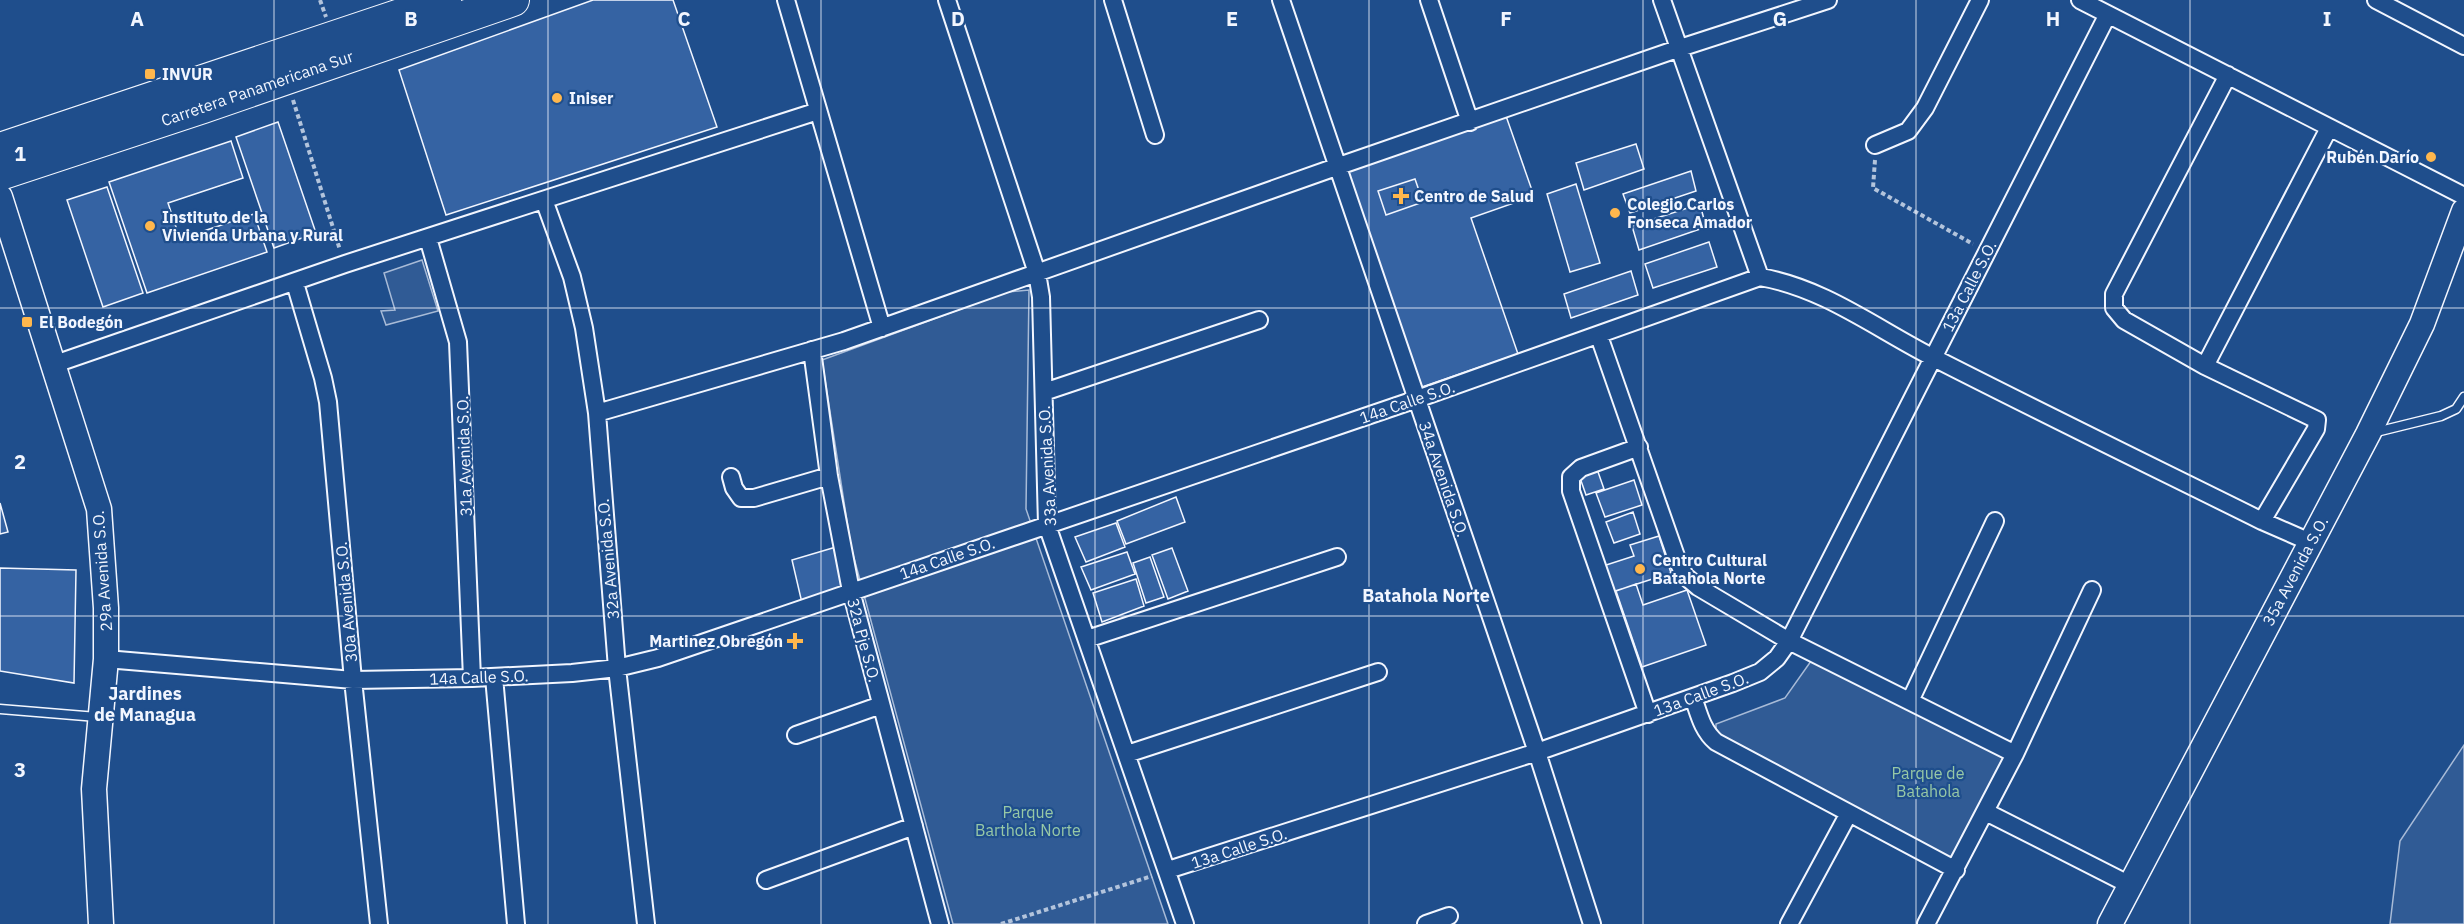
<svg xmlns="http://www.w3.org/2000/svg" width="2464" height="924" font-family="'IBM Plex Sans',sans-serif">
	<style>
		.built { fill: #305b95; stroke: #a8bbd7; stroke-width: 1.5 }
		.building { fill: #3563a3; stroke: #f2f6ff; stroke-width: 1.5 }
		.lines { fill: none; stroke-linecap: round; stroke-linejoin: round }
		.lane-casing { stroke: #f2f6ff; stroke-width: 11 }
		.street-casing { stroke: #f2f6ff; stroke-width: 20 }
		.secondary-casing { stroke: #f2f6ff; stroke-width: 27 }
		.highway-casing { stroke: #f2f6ff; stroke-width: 34 }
		.path { stroke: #b3c4dc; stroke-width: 4; stroke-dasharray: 4.5 3; stroke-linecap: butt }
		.lane { stroke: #1f4e8c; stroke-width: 8 }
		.street { stroke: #1f4e8c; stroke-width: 16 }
		.secondary { stroke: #1f4e8c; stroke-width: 24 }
		.highway { stroke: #1f4e8c; stroke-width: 32 }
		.grid { fill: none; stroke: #f2f6ff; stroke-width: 1.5; stroke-opacity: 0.55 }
		.poi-dot { fill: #ffb74d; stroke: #1f4e8c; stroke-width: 2 }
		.labels { text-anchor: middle; stroke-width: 4.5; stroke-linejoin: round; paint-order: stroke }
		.poi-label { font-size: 16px; font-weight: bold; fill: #f2f6ff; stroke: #1f4e8c; text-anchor: start }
		.street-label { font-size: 16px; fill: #f2f6ff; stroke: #1f4e8c }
		.park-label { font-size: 16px; fill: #97c8a6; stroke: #1f4e8c }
		.neighbourhood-label { font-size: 18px; font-weight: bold; fill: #f2f6ff; stroke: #1f4e8c }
		.grid-label { font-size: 20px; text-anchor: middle; font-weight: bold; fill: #f2f6ff; stroke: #1f4e8c; stroke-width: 4.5; stroke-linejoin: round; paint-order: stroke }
	</style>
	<rect width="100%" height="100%" fill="#1f4e8c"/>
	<path class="built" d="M422 260 438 311 386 325 381 311 395 310 384 273Z
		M1029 290 1026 509 1168 924H953L851 547 822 360 1007 292Z
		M1816 654 2015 754 1956 870 1716 742V724L1785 698Z
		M2464 745V924H2390L2400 841Z"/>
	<path class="building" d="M593 0H673L717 127 446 215 399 70Z
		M1506 116 1534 196 1471 218 1518 354 1422 387 1344 170Z
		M278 122 316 233 274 248 236 137Z
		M231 141 243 178 168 203 180 239 254 214 267 252 147 293 109 182Z
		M1636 144 1644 169 1584 190 1576 163Z
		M1691 171 1696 191 1630 213 1623 194Z
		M1415 179 1423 202 1386 215 1378 191Z
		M1576 184 1600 263 1570 272 1547 194Z
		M107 187 143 293 103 307 67 200Z
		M1700 204 1706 227 1639 250 1632 226Z
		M1709 242 1717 267 1653 288 1645 264Z
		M1631 271 1638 295 1571 318 1564 294Z
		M1597 469 1604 489 1586 495 1579 475Z
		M1634 480 1642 505 1605 517 1596 493Z
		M1176 497 1185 522 1126 544 1117 521Z
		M0 503 8 532 0 534Z
		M1633 512 1640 534 1614 543 1606 522Z
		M1116 523 1125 547 1086 562 1075 537Z
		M1659 536 1671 573 1609 593 1600 567 1634 556 1630 545Z
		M836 547 846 589 802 603 792 560Z
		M1172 548 1188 591 1168 599 1152 555Z
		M1127 552 1135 574 1091 590 1081 567Z
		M1150 557 1164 597 1146 603 1133 563Z
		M0 568 76 570 74 683 0 671Z
		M1136 579 1144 606 1102 622 1093 593Z
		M1636 584 1643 605 1687 590 1706 645 1642 667 1616 591Z"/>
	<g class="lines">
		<defs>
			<path id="lane" d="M2372 433 2441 416 2456 409 2464 397
				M0 709 97 717"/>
			<path id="street" d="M786 0 882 328
				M947 0 1037 273 1041 297 1047 525 1185 924
				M1113 0 1155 135
				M1281 0 1537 752 1592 924
				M1429 0 1470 122
				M1662 0 1760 277C1825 288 1878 330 1936 359 2044 414 2153 467 2262 521L2310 542
				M2080 0 2464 196
				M2376 0 2464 46
				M2228 75 2114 294V308L2124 320 2205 366 2317 420 2316 429 2262 521
				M1875 145 1908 131 1925 108 1980 0
				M544 200 572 277 584 328 597 413 617 668 646 924
				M428 238 458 342 472 678
				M295 283 323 378 328 402 353 680 379 924
				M1599 336 1678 562 1685 576 1698 587 1789 641 2015 754
				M812 350 829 476 851 591 940 924
				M55 364 345 264 818 111
				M2205 366 2329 128
				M1044 392 1259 320
				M597 413 844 341 1336 167 1680 48 1828 0
				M1639 447 1581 468 1571 477V491L1648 714
				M731 477 734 488 741 498H754L829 476
				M1087 639 1337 557
				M106 659 353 680 472 678 572 673 617 668 658 658 1417 399 1760 277
				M494 677 516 924
				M1693 697C1699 714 1702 730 1716 742L1956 870
				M1910 701 1995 521
				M796 735 881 705
				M1127 754 1378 672
				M1986 812 2130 885
				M1168 870 1537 752 1733 683 1760 672 1777 658 1789 641 2107 16
				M766 880 914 826
				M1426 924 1449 916
				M1789 924 1849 813
				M1926 924 2015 754 2092 590"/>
			<path id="secondary" d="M0 197 99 509 106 608V659L94 789 101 924
				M2110 924 2368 434 2422 324 2464 211"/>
			<path id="highway" d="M0 149 445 0
				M0 174 203 107 513 0"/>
		</defs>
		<use href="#lane" class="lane-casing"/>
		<use href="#street" class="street-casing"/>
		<use href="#secondary" class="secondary-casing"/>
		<use href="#highway" class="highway-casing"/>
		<path class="path" d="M320 0 326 17
			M293 100 340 250
			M1875 160 1873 188 1973 244
			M1001 924 1152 876"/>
		<use href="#lane" class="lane"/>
		<use href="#street" class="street"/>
		<use href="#secondary" class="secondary"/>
		<use href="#highway" class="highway"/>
	</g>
	<path class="grid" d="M274 0V924M548 0V924M821 0V924M1095 0V924M1369 0V924M1643 0V924M1916 0V924M2190 0V924M0 308H2464M0 616H2464"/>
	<g class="poi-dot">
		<rect x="144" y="68" width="12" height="12" rx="3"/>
		<circle cx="557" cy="98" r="6"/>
		<circle cx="2431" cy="157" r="6"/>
		<path d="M1398 187h6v6h6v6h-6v6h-6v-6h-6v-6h6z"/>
		<circle cx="1615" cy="213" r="6"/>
		<circle cx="150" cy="226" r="6"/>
		<rect x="21" y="316" width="12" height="12" rx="3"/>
		<circle cx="1640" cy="569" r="6"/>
		<path d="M792 632h6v6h6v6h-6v6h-6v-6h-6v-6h6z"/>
	</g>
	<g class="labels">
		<g class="poi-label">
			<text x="162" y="80">INVUR</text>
			<text x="569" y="104">Iniser</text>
			<text x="2419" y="163" text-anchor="end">Rubén Darío</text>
			<text x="1414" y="202">Centro de Salud</text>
			<text x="1627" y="210">Colegio Carlos<tspan x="1627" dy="18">Fonseca Amador</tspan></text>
			<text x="162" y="223">Instituto de la<tspan x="162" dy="18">Vivienda Urbana y Rural</tspan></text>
			<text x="39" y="328">El Bodegón</text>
			<text x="1652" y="566">Centro Cultural<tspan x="1652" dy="18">Batahola Norte</tspan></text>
			<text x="783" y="647" text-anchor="end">Martinez Obregón</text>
		</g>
		<g class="street-label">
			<text transform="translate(257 88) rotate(-19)" y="6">Carretera Panamericana Sur</text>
			<text transform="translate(1969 286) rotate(-63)" y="6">13a Calle S.O.</text>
			<text transform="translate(1407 402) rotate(-19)" y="6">14a Calle S.O.</text>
			<text transform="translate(464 456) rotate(-92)" y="6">31a Avenida S.O.</text>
			<text transform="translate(1047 466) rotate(-93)" y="6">33a Avenida S.O.</text>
			<text transform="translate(1444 479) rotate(71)" y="6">34a Avenida S.O.</text>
			<text transform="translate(947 558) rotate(-19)" y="6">14a Calle S.O.</text>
			<text transform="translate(608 559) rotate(-95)" y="6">32a Avenida S.O.</text>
			<text transform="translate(102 571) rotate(-94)" y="6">29a Avenida S.O.</text>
			<text transform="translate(2295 571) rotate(-62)" y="6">35a Avenida S.O.</text>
			<text transform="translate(346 602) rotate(-95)" y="6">30a Avenida S.O.</text>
			<text transform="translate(864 640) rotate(75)" y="6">32a Pje S.O.</text>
			<text transform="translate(479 677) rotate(-2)" y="6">14a Calle S.O.</text>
			<text transform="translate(1701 694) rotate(-20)" y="6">13a Calle S.O.</text>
			<text transform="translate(1239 848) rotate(-18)" y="6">13a Calle S.O.</text>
		</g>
		<g class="park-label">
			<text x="1928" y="779">Parque de<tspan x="1928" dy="18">Batahola</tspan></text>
			<text x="1028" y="818">Parque<tspan x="1028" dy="18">Barthola Norte</tspan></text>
		</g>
		<g class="neighbourhood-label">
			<text x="1426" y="602">Batahola Norte</text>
			<text x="145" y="700">Jardines<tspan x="145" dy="21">de Managua</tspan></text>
		</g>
	</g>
	<g class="grid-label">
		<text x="137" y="26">A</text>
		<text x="411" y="26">B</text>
		<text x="684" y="26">C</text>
		<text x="958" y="26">D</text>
		<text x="1232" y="26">E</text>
		<text x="1506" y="26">F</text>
		<text x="1780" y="26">G</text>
		<text x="2053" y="26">H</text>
		<text x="2327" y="26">I</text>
		<text x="20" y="161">1</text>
		<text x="20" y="469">2</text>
		<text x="20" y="777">3</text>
	</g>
</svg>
